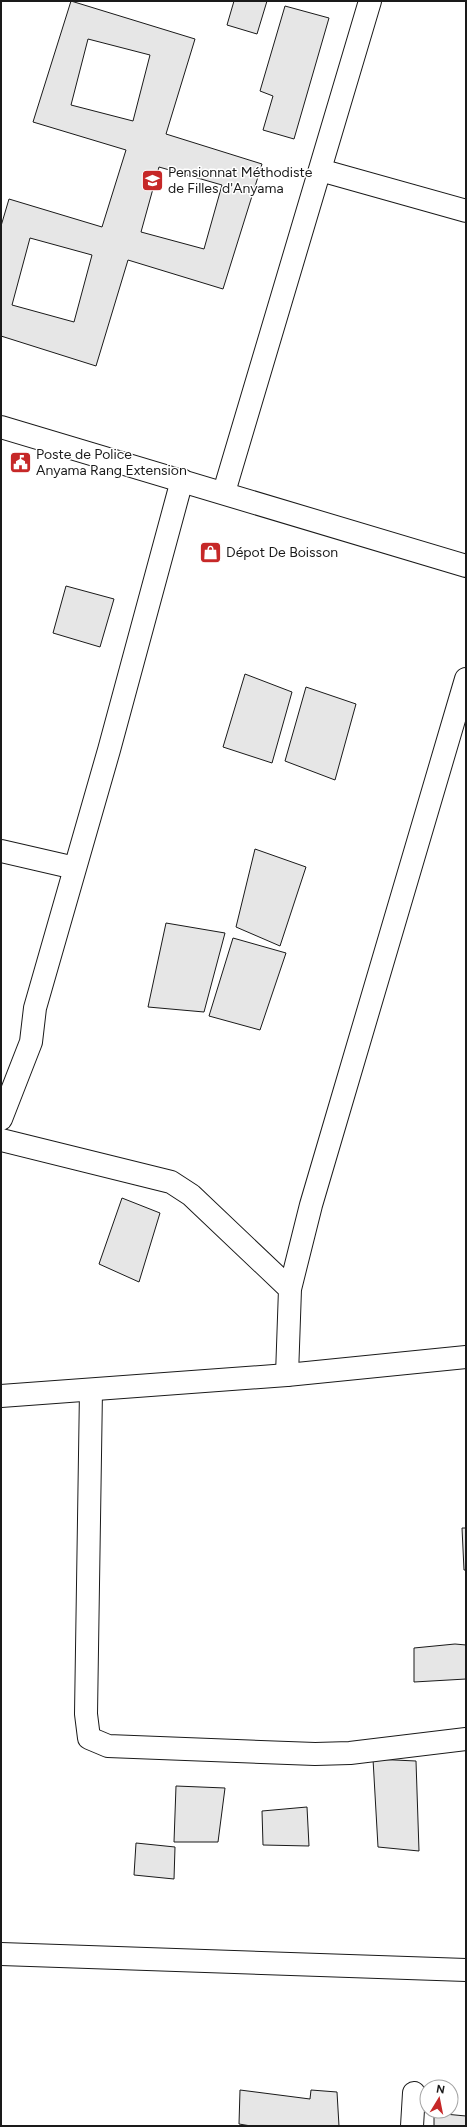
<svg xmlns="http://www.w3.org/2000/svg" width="467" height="2127" font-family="Figtree,sans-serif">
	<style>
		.building { fill: #e6e6e6; stroke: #1a1a1a; fill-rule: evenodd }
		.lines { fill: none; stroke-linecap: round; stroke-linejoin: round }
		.minor-casing { stroke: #1a1a1a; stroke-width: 24 }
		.tertiary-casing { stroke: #1a1a1a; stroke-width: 24 }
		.minor { stroke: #fff; stroke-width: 22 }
		.tertiary { stroke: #fff; stroke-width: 22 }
		.labels { text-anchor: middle; stroke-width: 3; stroke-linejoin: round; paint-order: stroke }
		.poi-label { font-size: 14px; fill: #1a1a1a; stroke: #fff; text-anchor: start }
	</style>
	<rect width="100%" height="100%" fill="#fff"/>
	<path class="building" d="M71 1 195 39 166 134 262 164 223 289 128 260 96 366 1 336V226L9 199 102 227 126 150 33 122ZM88 39 150 55 133 121 71 105ZM159 167 222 185 204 249 141 232ZM30 238 92 255 74 322 12 305Z
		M234 1H267L257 34 227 25Z
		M285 6 329 18 294 139 263 130 273 96 260 91Z
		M66 586 114 599 100 647 53 633Z
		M245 674 292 692 272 763 223 747Z
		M306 687 356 704 335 780 285 761Z
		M255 849 306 867 280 946 236 927Z
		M166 923 225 933 204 1012 148 1007Z
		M233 938 286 953 260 1030 209 1016Z
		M122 1198 160 1213 139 1282 99 1264Z
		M462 1528H466V1570H464Z
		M455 1644 466 1645V1679L414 1682V1648Z
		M373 1759 416 1761 419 1851 378 1847Z
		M176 1786 225 1788 218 1842H174Z
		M307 1807 309 1846 263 1845 262 1811Z
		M136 1843 175 1847 174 1879 134 1875Z
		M240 2090 310 2099 311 2090 337 2092 339 2126H251L239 2124Z
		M434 2113 466 2116V2126H434Z"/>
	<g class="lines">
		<defs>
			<path id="minor" d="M320 170 466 211
				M224 492 370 1
				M1 851 75 868
				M1 1119 31 1042 35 1008 109 750 182 480
				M1 1140 171 1182 191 1195 290 1289
				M287 1375 290 1289 311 1205 466 679
				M91 1390 86 1714 89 1738 108 1746 315 1754 350 1753 466 1739
				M1 1954 466 1970
				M412 2126 414 2093"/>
			<path id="tertiary" d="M1 427 466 566
				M1 1396 287 1375 466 1357"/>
		</defs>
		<use href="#minor" class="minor-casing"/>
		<use href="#tertiary" class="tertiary-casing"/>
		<use href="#minor" class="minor"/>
		<use href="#tertiary" class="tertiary"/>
	</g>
	<defs>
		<symbol id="school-square" viewBox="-11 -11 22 22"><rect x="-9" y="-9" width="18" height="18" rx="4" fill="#c62828" stroke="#fff"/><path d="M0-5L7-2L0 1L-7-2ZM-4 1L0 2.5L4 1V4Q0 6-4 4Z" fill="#fff"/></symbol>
		<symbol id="civic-square" viewBox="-11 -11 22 22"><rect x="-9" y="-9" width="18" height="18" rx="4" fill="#c62828" stroke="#fff"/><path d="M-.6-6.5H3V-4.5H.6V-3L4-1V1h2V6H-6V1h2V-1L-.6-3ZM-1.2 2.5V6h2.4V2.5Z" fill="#fff"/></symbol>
		<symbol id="shop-square" viewBox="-11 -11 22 22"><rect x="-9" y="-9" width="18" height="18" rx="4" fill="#c62828" stroke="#fff"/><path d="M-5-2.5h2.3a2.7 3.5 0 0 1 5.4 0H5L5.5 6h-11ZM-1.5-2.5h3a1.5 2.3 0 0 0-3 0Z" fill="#fff"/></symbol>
	</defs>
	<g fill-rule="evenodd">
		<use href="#school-square" x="140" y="168" width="25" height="25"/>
		<use href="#civic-square" x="8" y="450" width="25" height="25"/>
		<use href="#shop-square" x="198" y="540" width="25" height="25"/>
	</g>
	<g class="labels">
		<g class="poi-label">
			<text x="168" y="177">Pensionnat Méthodiste<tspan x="168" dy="16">de Filles d'Anyama</tspan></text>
			<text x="36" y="459">Poste de Police<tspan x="36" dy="16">Anyama Rang Extension</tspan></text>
			<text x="226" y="557">Dépot De Boisson</text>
		</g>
	</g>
	<rect width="467" height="2127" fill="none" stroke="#1a1a1a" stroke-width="4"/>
	<g transform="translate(439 2099) rotate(10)"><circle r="19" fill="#ffffff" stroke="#a3a3a3"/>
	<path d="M0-3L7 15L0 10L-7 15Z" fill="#c62828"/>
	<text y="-6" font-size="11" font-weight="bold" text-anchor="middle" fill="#1a1a1a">N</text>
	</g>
</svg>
